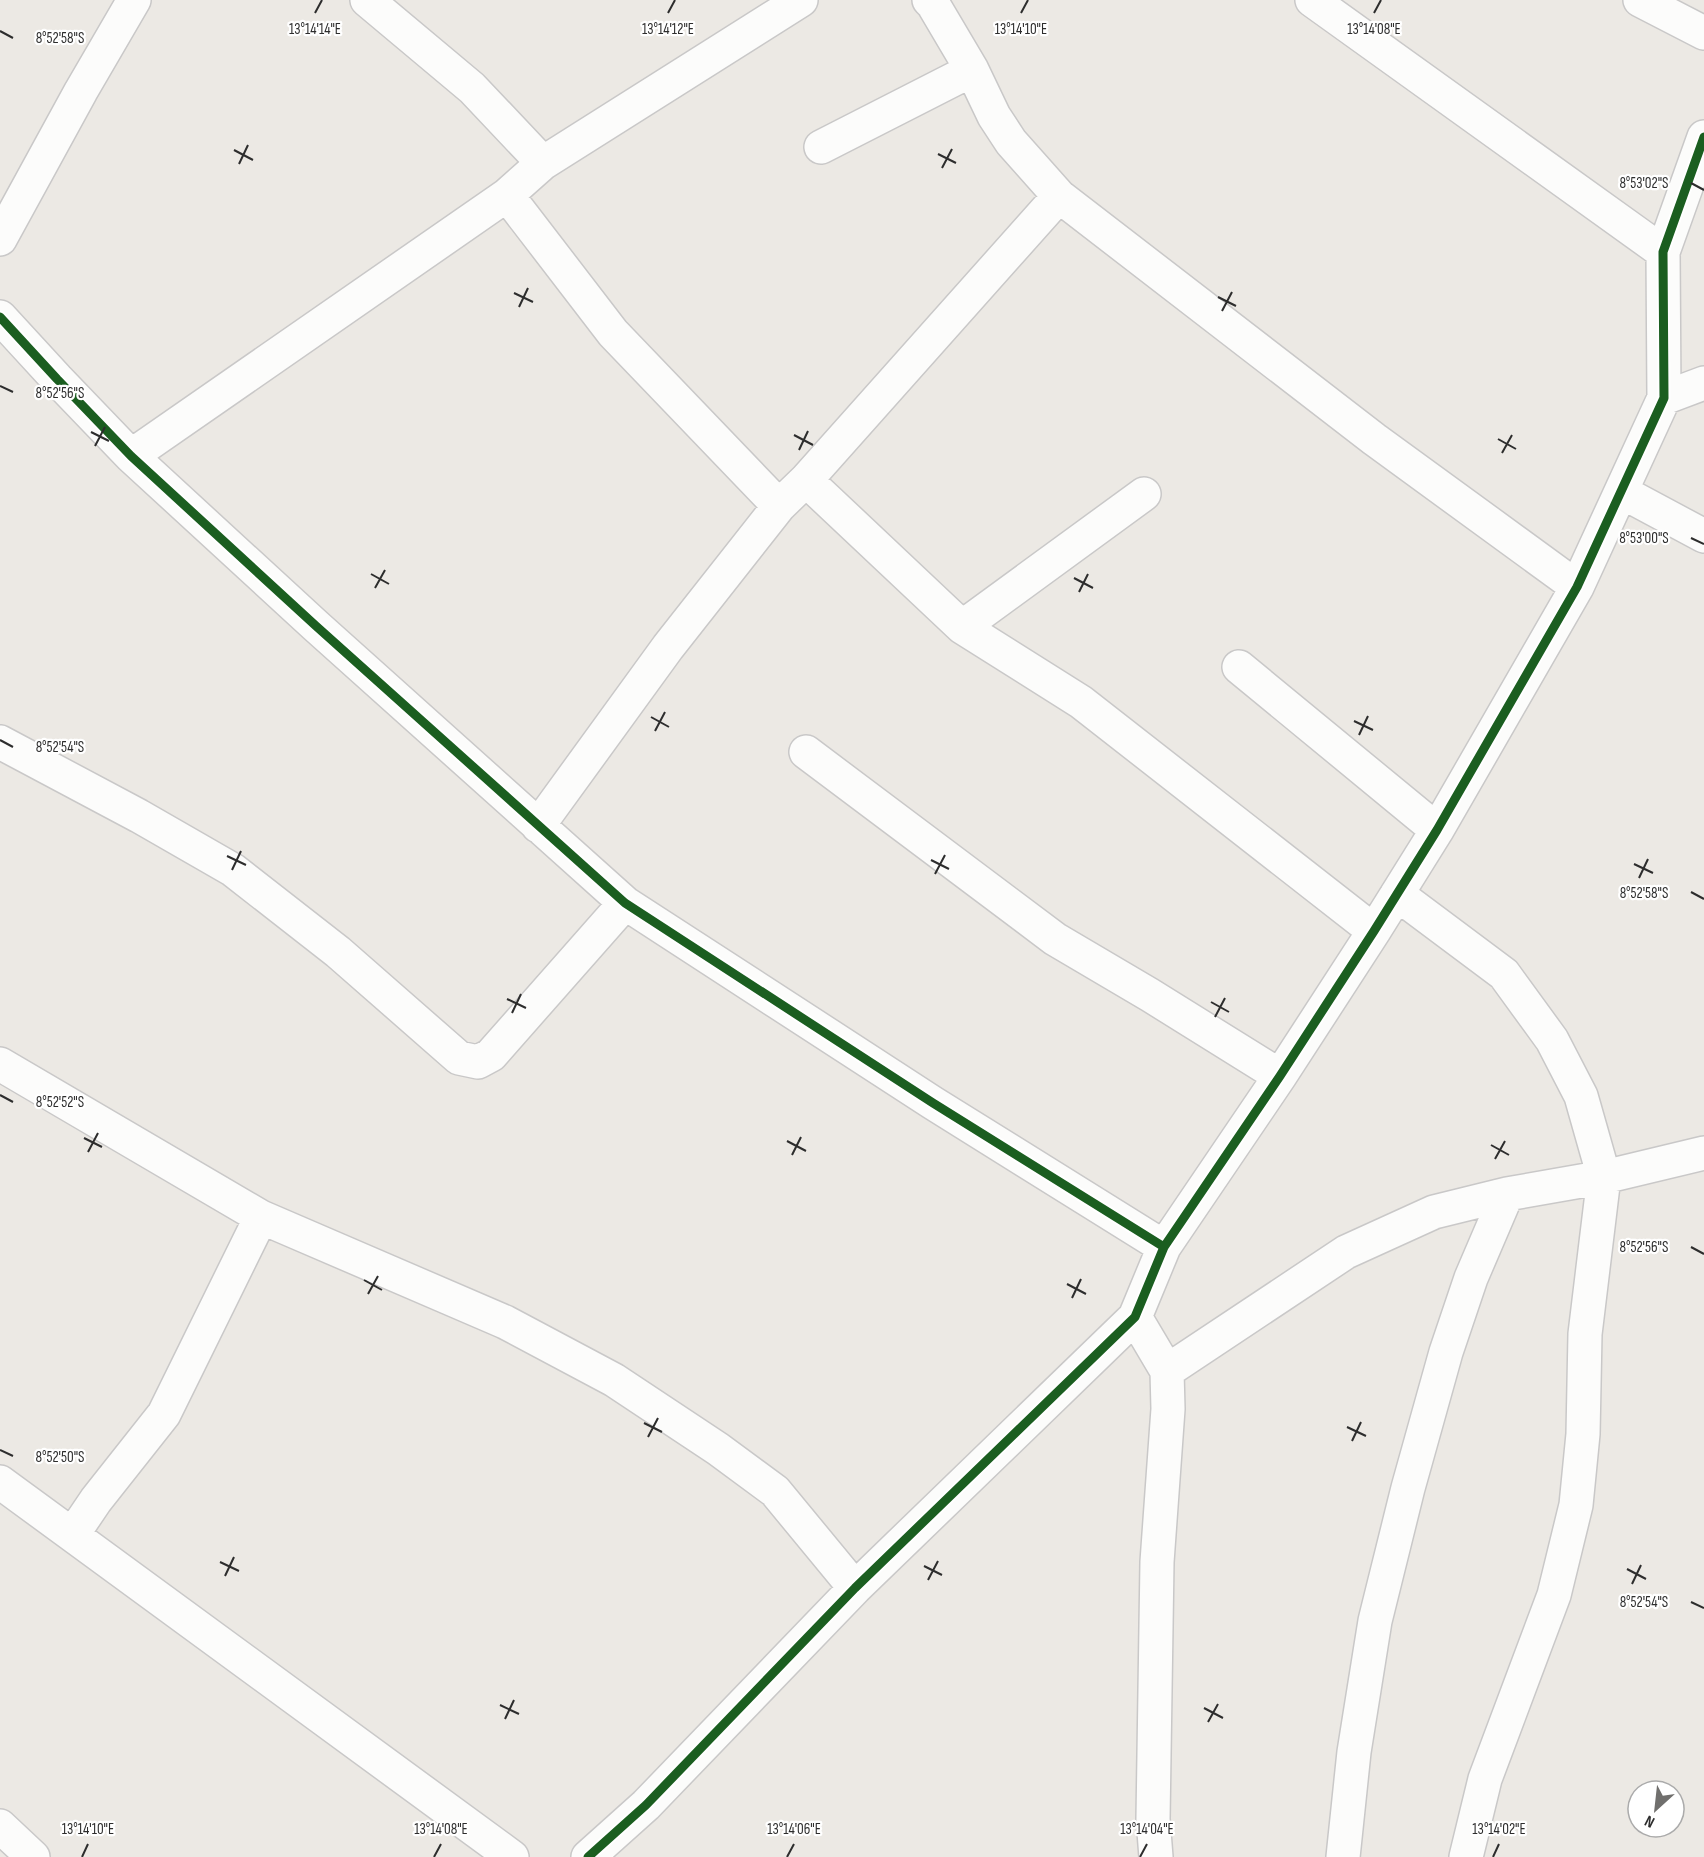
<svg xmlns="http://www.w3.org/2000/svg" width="1704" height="1857" font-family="'Sofia Sans Condensed',sans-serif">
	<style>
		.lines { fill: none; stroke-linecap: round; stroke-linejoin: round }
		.minor-casing { stroke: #c9c8c8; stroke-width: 36 }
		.minor { stroke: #fcfcfb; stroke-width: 33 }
		.cycleway-casing { stroke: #fff; stroke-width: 13 }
		.cycleway { stroke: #1b5e20; stroke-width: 9 }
		.ticks { fill: none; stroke: #2d2d2d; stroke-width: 2 }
		.ticks-label { font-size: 15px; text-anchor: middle; fill: #2d2d2d; stroke: #fff; stroke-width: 4.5; stroke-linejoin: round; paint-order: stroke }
	</style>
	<rect width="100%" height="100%" fill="#ece9e4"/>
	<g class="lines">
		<defs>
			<path id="minor" d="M367 0 472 88 543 163
				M929 0 933 4 972 70 994 116 1011 142 1059 196 1374 439 1577 587
				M1312 0 1663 252
				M1640 0 1704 33
				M821 147 972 70
				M507 195 613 333 779 506
				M0 239 81 91 134 0
				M0 317 57 379 131 456 316 626 625 903 933 1103 1164 1247
				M1664 398 1704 383
				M131 456 507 195 543 163 801 0
				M806 480 962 627 1081 702 1374 931
				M1622 492 1704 536
				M962 627 1144 494
				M1239 667 1437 830
				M0 742 139 816 233 870 338 952 459 1058 478 1062 491 1055 625 903
				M806 752 1055 939 1150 995 1280 1076
				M538 826 668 647 779 506 806 480 1059 196
				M1397 894 1504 974 1552 1040 1581 1096 1604 1177 1585 1334 1583 1434 1576 1505 1554 1595 1485 1779 1466 1857
				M0 1064 261 1217 505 1322 614 1380 718 1449 775 1491 855 1588
				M1135 1317 1167 1371 1346 1252 1434 1212 1507 1194 1604 1177 1704 1153
				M0 1482 512 1857
				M73 1534 96 1500 164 1414 261 1217
				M0 1826 33 1857
				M588 1857 646 1805 855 1588 1135 1317 1164 1247 1280 1076 1374 931 1437 830 1577 587 1664 398 1663 252 1704 137
				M1156 1857 1153 1819 1157 1562 1168 1409 1167 1371
				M1343 1857 1354 1752 1375 1621 1408 1488 1446 1352 1471 1278 1507 1194"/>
		</defs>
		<use href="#minor" class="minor-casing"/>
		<use href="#minor" class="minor"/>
		<defs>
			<path id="cycleway" d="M0 317 57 379 131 456 316 626 625 903 933 1103 1164 1247
				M588 1857 646 1805 855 1588 1135 1317 1164 1247 1280 1076 1374 931 1437 830 1577 587 1664 398 1663 252 1704 137"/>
		</defs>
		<use href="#cycleway" class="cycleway-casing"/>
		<use href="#cycleway" class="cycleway"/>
	</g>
	<path class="ticks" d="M315 13 322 0M668 13 675 0M1021 13 1028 0M1374 13 1381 0M0 31 13 38M234 150 253 160M938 154 956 163M239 164 248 145M942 168 952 149M1691 183 1704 190M514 293 533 302M1218 297 1236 306M519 307 528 288M1222 311 1232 292M0 386 13 392M91 432 109 441M794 435 813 445M1498 439 1516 449M95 446 105 427M799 450 808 431M1502 453 1512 435M1691 538 1704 544M371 574 389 584M1074 578 1093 588M375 588 385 570M1079 592 1088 574M651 717 669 727M1354 721 1373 730M655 731 665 712M1359 735 1368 716M0 740 13 747M227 856 246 865M931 860 949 869M1634 864 1653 873M232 870 241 851M935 874 945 855M1639 878 1648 859M1691 892 1704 899M507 999 526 1008M1211 1002 1229 1012M512 1013 521 994M1215 1017 1225 998M0 1095 13 1102M84 1138 102 1147M787 1141 806 1151M1491 1145 1509 1155M88 1152 98 1133M792 1155 801 1137M1495 1159 1505 1141M1691 1247 1704 1254M364 1280 382 1290M1067 1284 1086 1294M368 1294 378 1276M1072 1298 1081 1279M644 1423 662 1432M1347 1427 1366 1436M648 1437 658 1418M1352 1441 1361 1422M0 1450 13 1456M220 1562 239 1571M924 1566 942 1575M1627 1569 1646 1579M225 1576 234 1557M928 1580 938 1561M1632 1584 1641 1565M1691 1602 1704 1608M500 1705 519 1714M1204 1708 1223 1718M505 1719 514 1700M1208 1722 1218 1704M82 1857 88 1844M434 1857 441 1844M787 1857 794 1844M1140 1857 1147 1844M1493 1857 1499 1844"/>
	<g class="ticks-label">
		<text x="315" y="34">13°14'14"E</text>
		<text x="668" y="34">13°14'12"E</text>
		<text x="1021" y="34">13°14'10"E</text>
		<text x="1374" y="34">13°14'08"E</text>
		<text x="60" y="43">8°52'58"S</text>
		<text x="1644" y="188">8°53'02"S</text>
		<text x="60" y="398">8°52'56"S</text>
		<text x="1644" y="543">8°53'00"S</text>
		<text x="60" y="752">8°52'54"S</text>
		<text x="1644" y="898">8°52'58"S</text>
		<text x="60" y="1107">8°52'52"S</text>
		<text x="1644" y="1252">8°52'56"S</text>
		<text x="60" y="1462">8°52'50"S</text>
		<text x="1644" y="1607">8°52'54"S</text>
		<text x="88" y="1834">13°14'10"E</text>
		<text x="441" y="1834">13°14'08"E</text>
		<text x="794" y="1834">13°14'06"E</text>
		<text x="1147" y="1834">13°14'04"E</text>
		<text x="1499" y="1834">13°14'02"E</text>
	</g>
	<g transform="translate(1656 1809) rotate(207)"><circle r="28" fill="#ffffff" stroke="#ababab" stroke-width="1.5"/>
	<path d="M0-4.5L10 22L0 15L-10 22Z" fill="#706f6d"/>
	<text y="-9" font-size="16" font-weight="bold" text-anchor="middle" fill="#2d2d2d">N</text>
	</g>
</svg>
